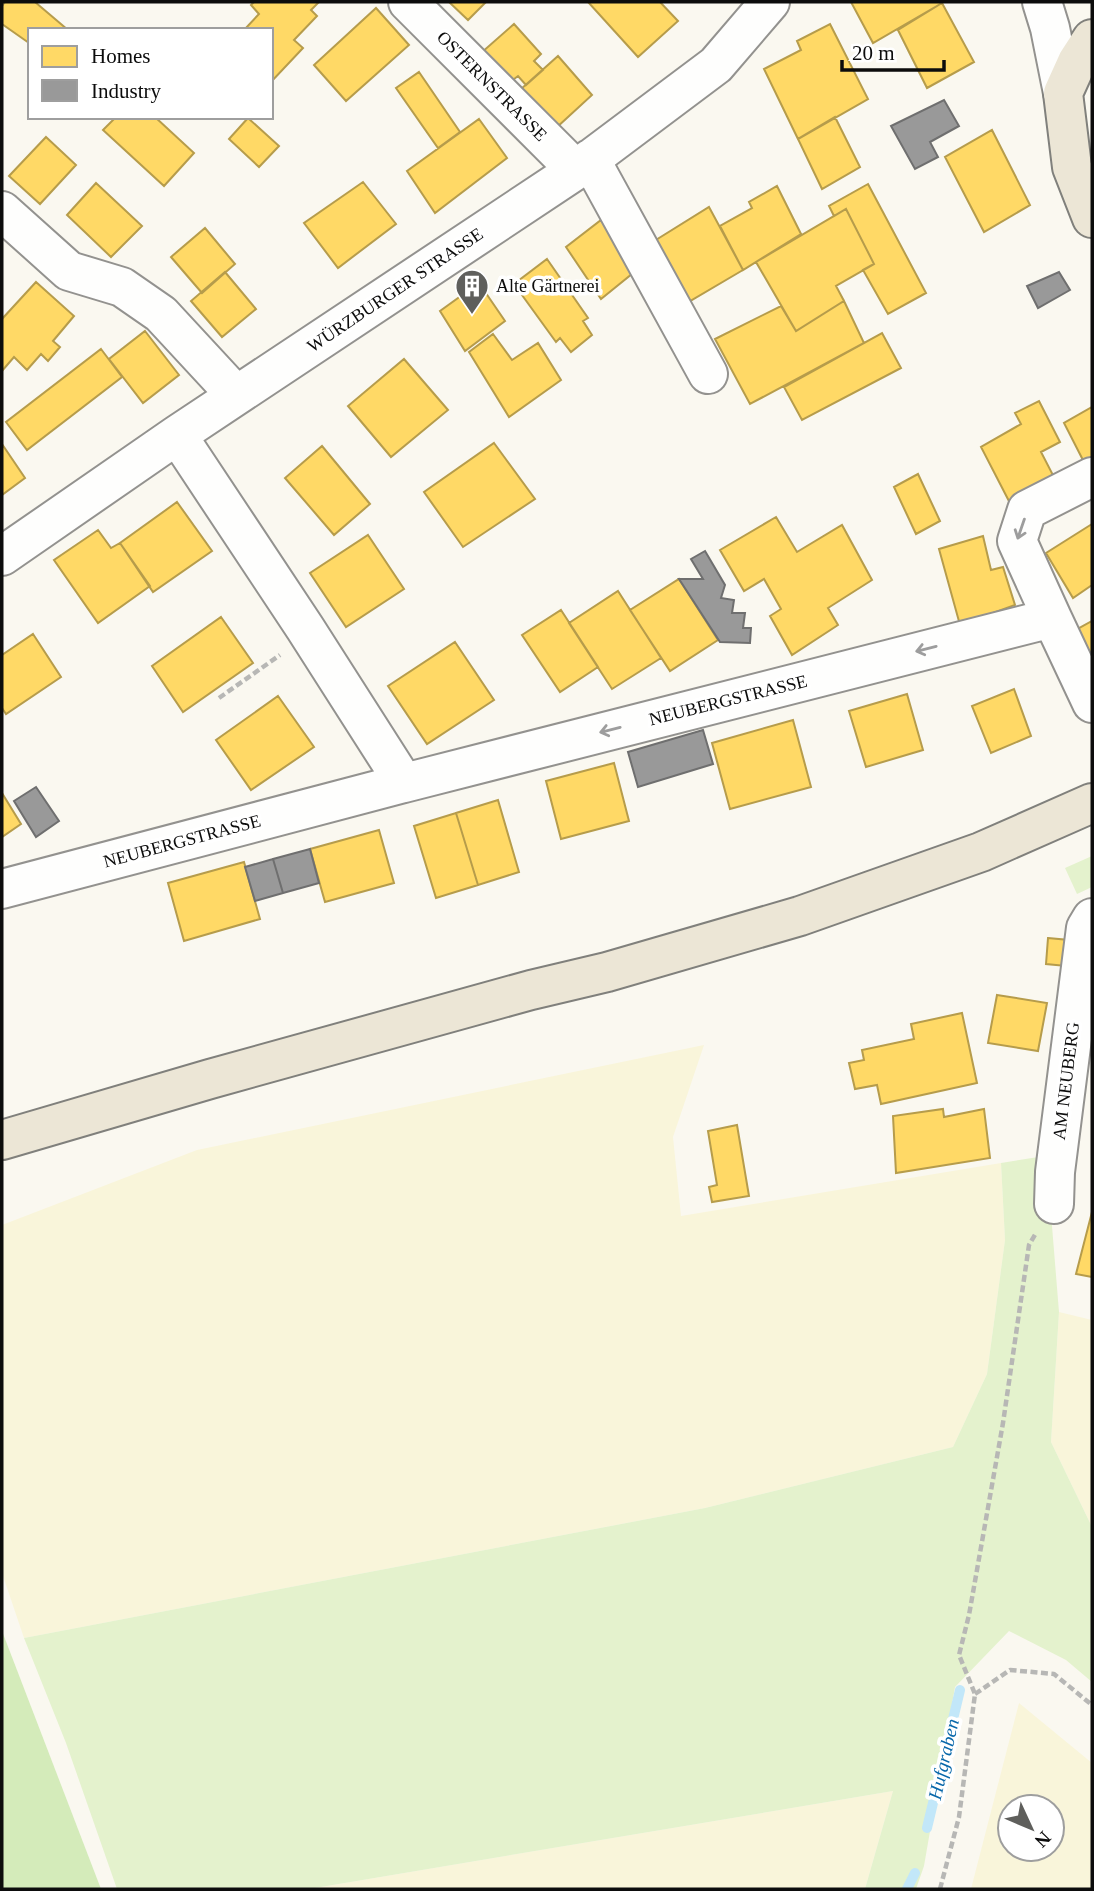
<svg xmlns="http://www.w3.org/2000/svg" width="1094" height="1891" font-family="Georgia,serif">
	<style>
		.farmland { fill: #f9f5da; fill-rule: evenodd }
		.green { fill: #e4f2cd }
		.forest { fill: #d4ebba }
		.homes { fill: #ffd966; stroke: #b69c4b; stroke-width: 2 }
		.industry { fill: #999; stroke: #6f6f6f; stroke-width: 2 }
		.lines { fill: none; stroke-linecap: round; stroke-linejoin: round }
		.stream { stroke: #c2e7f9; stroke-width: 10 }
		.minor-casing { stroke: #93928f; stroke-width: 42 }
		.major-casing { stroke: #80807c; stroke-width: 42 }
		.path { stroke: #b7b7b5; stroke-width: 4.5; stroke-dasharray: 7 3.5; stroke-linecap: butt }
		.minor { stroke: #fefefd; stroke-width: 38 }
		.major { stroke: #ece6d6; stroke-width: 38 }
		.oneway { stroke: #9d9d9d }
		.labels { text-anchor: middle; stroke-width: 7; stroke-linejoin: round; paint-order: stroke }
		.street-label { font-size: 18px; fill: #0c0c0c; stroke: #fff }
		.poi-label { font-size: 18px; fill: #0c0c0c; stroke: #fff; text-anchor: start }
		.water-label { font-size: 19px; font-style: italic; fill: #0968aa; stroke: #fff }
	</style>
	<rect width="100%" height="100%" fill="#faf8f0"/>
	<path class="farmland" d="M704 1045 673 1137 681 1216 1001 1163 1005 1240 987 1374 953 1447 705 1508 24 1638 2 1573V1225L197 1150Z
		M1059 1312 1092 1320V1527L1051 1442Z
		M1019 1703 1092 1763V1889H971ZM1010 1807H1052V1849H1010Z
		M893 1791 865 1889H309Z"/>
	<path class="green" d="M1092 856V887L1077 894 1065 868Z
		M1051 1155 1049 1189 1059 1312 1051 1442 1092 1527V1682L1066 1660 1009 1631 955 1687 924 1866 916 1889H865L893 1791 309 1889H117L66 1743 24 1638 705 1508 953 1447 987 1374 1005 1240 1001 1163Z"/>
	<path class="forest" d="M2 1631 101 1889H2Z"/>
	<path class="homes" d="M5 2H35L68 30H30L29 43 2 24V6Z
		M254 2H319L311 10 317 16 294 40 303 48 271 82V30H244L259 14 251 5Z
		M449 2H486L468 20Z
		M588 2H660L678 21 638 57Z
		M851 2H942V3L873 43Z
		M942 3 974 62 927 88 898 30Z
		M376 8 409 45 346 101 314 65Z
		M514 24 541 54 534 61 543 70 526 85 518 76 509 83 481 53Z
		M830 24 868 99 798 139 764 69 801 50 797 41Z
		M558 56 592 95 556 128 521 89Z
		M419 72 460 132 438 148 396 88Z
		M116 117H155L194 153 164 186 103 130Z
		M835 117 860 167 822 189 798 139Z
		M248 118 279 146 259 167 229 139Z
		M479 119 507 158 435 213 407 171Z
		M992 130 1030 205 984 232 945 157Z
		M46 137 76 165 40 204 9 176Z
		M363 182 396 224 338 268 304 223Z
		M96 183 142 226 111 257 67 215Z
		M868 184 926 293 888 314 863 270 874 264 846 209 834 216 829 206Z
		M777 186 801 234 743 270 720 226 752 208 749 202Z
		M709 207 743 270 685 304 651 243Z
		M846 209 874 264 836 286 844 301 796 331 756 262Z
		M601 220 638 269 601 299 566 247Z
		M205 228 235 264 202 293 171 257Z
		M547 259 588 318 583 321 592 335 571 352 560 338 556 342 514 284Z
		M225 272 256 309 222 337 191 301Z
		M36 282 74 316 53 341 60 347 48 361 41 354 27 370 14 357 2 371V319Z
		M479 283 505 321 465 351 440 311Z
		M844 301 864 343 750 404 715 339 781 306 796 331Z
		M145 331 179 375 143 403 109 359Z
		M882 333 901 368 802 420 784 387Z
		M493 334 512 360 538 343 561 380 509 417 469 352Z
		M101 349 122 377 27 450 6 422Z
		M404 359 448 410 391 457 348 406Z
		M1039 401 1060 442 1041 452 1055 479 1011 505 981 447 1021 424 1015 413Z
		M1092 407V460L1085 464 1064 423Z
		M494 443 535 499 463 547 424 492Z
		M2 444 25 478 2 495Z
		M322 446 370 504 334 535 285 478Z
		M918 474 940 521 916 534 894 487Z
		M177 502 212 551 153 592 120 543Z
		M776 517 797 552 842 525 872 580 828 608 838 625 792 655 770 616 781 609 764 579 744 591 720 550Z
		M1092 524V585L1073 598 1046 553Z
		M98 530 111 548 120 543 150 586 98 623 54 560Z
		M368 535 404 589 346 627 310 573Z
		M983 536 991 570 1003 567 1015 605 960 625 939 549Z
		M679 579 718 640 670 671 630 610Z
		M618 591 661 658 612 689 569 623Z
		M561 610 598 667 560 692 522 635Z
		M221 617 253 663 183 712 152 666Z
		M1092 621V683L1065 636Z
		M33 634 61 677 6 714 2 708V655Z
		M455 642 494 700 427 744 388 686Z
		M1014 689 1031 736 991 753 972 706Z
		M907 694 923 750 866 767 849 711Z
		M278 696 314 747 251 790 216 740Z
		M793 720 811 787 730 809 712 743Z
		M614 763 629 821 561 839 546 781Z
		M2 793 21 824 2 837Z
		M498 800 519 872 478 885 456 813Z
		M456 813 478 885 436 898 414 826Z
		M379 830 394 883 325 902 310 849Z
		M244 862 260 919 184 941 168 883Z
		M1048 938 1069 940 1066 966 1046 964Z
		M997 995 1047 1003 1038 1051 988 1043Z
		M962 1013 977 1083 881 1104 877 1085 855 1089 849 1063 864 1060 862 1050 914 1039 911 1024Z
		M943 1109 944 1117 984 1109 990 1158 896 1173 893 1116Z
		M737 1125 749 1196 712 1202 709 1187 717 1185 708 1131Z
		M1092 1212V1277L1076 1274Z"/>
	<path class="industry" d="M944 100 959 126 930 142 938 157 915 169 891 126Z
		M1059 272 1070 290 1038 308 1027 286Z
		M705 551 725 585 721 598 734 600 732 613H745L743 628H751L750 643 720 642 679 579H703L691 559Z
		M703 730 713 764 638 787 628 752Z
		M36 787 59 821 36 837 14 801Z
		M310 849 319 883 283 893 273 859Z
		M273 859 283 893 255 901 245 867Z"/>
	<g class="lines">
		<path class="stream" d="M927 1828 960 1690
			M907 1889 915 1873"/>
		<defs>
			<path id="minor" d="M408 2 576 170
				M1042 2 1050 28 1063 93
				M590 159 708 374
				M2 211 69 271 122 287 161 314 236 395
				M2 556 177 435 576 170 716 65 770 2
				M1052 618 1092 703
				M404 783 1052 618 1017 541 1027 510 1092 477
				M2 889 404 783 305 628 177 435
				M1054 1204 1055 1172 1086 928 1092 918"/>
			<path id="major" d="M1092 39 1077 62 1063 93 1072 167 1092 218
				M2 1140 210 1079 531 990 607 972 800 916 981 852 1092 803"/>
		</defs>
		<use href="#minor" class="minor-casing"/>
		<use href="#major" class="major-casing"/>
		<path class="path" d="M219 698 280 655
			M975 1694 1010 1670 1054 1674 1092 1705
			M940 1889 959 1817 975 1694 959 1655 969 1615 1003 1423 1029 1245 1036 1233"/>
		<use href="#minor" class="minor"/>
		<use href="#major" class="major"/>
	</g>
	<defs><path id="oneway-shaft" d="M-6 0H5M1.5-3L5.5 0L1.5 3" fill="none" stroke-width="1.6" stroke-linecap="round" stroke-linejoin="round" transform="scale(1.75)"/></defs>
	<g class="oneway">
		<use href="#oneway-shaft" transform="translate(1021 529) rotate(109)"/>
		<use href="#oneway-shaft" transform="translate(926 649) rotate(166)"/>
		<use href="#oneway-shaft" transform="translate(610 730) rotate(166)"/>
	</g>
	<defs>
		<symbol id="building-pin" viewBox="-11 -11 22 30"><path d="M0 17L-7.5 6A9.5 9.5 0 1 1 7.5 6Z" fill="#5f5f5c" stroke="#fff"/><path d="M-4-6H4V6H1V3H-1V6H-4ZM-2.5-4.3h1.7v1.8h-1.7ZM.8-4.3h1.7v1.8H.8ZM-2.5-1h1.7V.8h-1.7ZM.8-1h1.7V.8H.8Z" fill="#fff"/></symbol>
	</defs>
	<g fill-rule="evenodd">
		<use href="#building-pin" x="453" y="267" width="38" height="52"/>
	</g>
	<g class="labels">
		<g class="street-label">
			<text transform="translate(492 86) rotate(45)" y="6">OSTERNSTRASSE</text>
			<text transform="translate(395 290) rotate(-34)" y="6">WÜRZBURGER STRASSE</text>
			<text transform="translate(728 700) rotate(-14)" y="6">NEUBERGSTRASSE</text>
			<text transform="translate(182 841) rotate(-15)" y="6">NEUBERGSTRASSE</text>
			<text transform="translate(1066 1081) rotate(-83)" y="6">AM NEUBERG</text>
		</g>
		<g class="poi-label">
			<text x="496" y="292">Alte Gärtnerei</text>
		</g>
		<g class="water-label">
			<text transform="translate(943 1759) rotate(-77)" y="7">Hufgraben</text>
		</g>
	</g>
	<rect width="1094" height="1891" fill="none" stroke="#0c0c0c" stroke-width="7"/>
	<rect x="28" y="28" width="245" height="91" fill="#ffffff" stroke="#9e9e9e" stroke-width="2"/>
	<rect x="42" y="46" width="35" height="21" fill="#ffd966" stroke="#9e9e9e" stroke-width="2"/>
	<text x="91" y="63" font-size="21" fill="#0c0c0c">Homes</text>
	<rect x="42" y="80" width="35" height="21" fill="#999999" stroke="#9e9e9e" stroke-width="2"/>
	<text x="91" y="98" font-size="21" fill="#0c0c0c">Industry</text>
	<g transform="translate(1031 1828) rotate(134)"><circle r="33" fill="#ffffff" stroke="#9e9e9e" stroke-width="2"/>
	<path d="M0-5L12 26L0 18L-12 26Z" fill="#5f5f5c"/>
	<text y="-10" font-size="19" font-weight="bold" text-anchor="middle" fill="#0c0c0c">N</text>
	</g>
	<path d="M842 60v10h102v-10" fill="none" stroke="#0c0c0c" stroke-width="3.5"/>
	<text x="852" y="60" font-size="21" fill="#0c0c0c" stroke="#ffffff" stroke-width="5" paint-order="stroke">20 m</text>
</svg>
